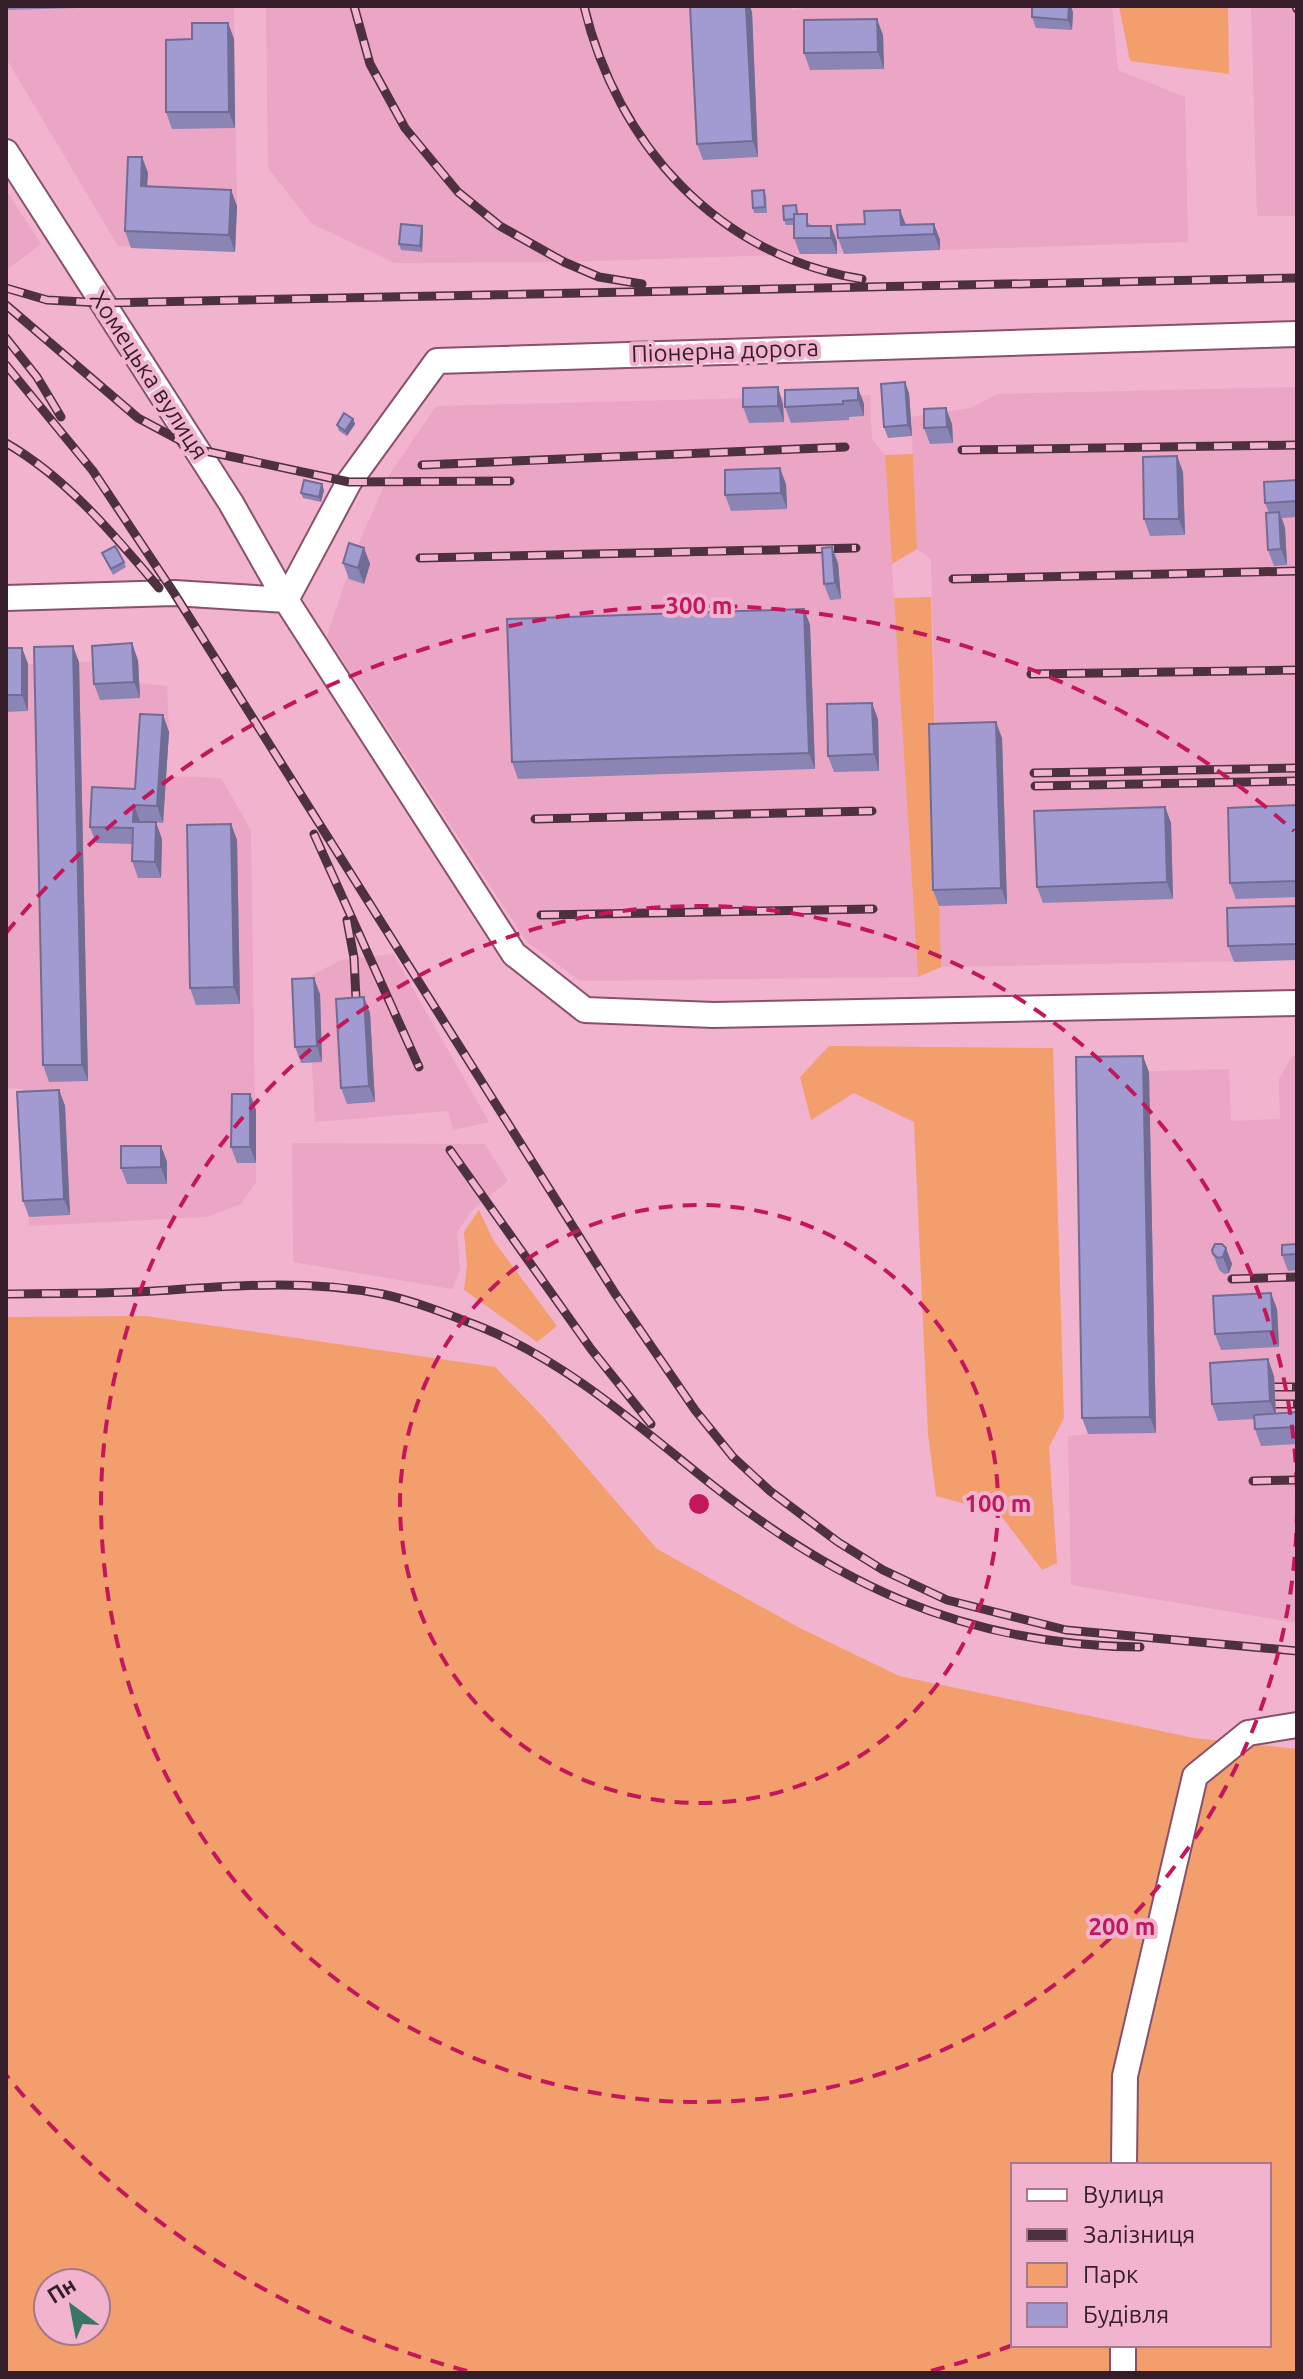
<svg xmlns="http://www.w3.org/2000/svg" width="1303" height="2379" font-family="Ubuntu,sans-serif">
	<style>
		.built { fill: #eba5c5 }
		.green { fill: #f29e6d; fill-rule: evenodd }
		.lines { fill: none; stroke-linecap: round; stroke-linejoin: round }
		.minor-casing { stroke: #87516b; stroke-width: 28 }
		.minor { stroke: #fff; stroke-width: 24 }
		.rail-casing { stroke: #4d313e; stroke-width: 9 }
		.rail { stroke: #f2b3cf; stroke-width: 6; stroke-dasharray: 18; stroke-linecap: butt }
		.wall { fill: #8b85b5 }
		.shaded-wall { fill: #716c93 }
		.building { fill: #a29bd2; stroke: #716c93; stroke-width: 2 }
		.ring { fill: none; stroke: #c2185b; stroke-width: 4; stroke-dasharray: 14 10 }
		.labels { text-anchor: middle; stroke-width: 8; stroke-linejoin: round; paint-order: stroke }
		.street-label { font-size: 24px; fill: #351e29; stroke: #f2b3cf }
		.centre { fill: #c2185b; stroke: #f2b3cf; stroke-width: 4 }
		.ring-label { font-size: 24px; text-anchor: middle; font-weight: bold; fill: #c2185b; stroke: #f2b3cf; stroke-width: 8; stroke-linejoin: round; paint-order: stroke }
	</style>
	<rect width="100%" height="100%" fill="#f2b3cf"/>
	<path class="built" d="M6 6H234L237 206 235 252 118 246 6 58Z
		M266 6H790L793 11 812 6H1112L1118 70 1185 97 1188 242 564 262 395 263 312 224 268 168Z
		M1251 6H1297V216H1257Z
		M6 190 41 244 6 270Z
		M1297 387V960L941 967 931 559 917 549 912 437 885 394 909 393 911 417 971 408 997 394Z
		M870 395 872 439 885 455 918 977 580 981 527 942 327 636 358 545 388 477 436 406Z
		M138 660 139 683 167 686 169 732 166 776 221 778 251 830 256 1182 241 1204 206 1217 29 1226 22 1089 6 1088V665Z
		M393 954 489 1122 453 1130 448 1111 315 1122 312 1063H301L297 983 341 960Z
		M1292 1056H1297V1623L1071 1585 1068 1436 1088 1434 1082 1073 1229 1069 1231 1121 1280 1119 1279 1079Z
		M292 1143 485 1144 508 1181 472 1210 457 1232 460 1271 452 1289 293 1262Z"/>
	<path class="green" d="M1119 6H1228L1229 74 1130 61Z
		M913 454 917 549 892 564 885 455Z
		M931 597 941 967 918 977 894 598Z
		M829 1046 1053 1048 1064 1418 1049 1447 1057 1563 1042 1570 999 1513 936 1496 928 1434 914 1122 854 1093 811 1120 800 1077Z
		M479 1210 493 1240 557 1326 537 1342 464 1290 467 1266 464 1232Z
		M146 1316 495 1367 545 1419 657 1549 798 1627 899 1676 1194 1738 1297 1749V2373H6V1317ZM1013 2165H1269V2345H1013ZM48 2283H96V2331H48Z"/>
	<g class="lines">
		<defs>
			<path id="minor" d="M6 152 231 503 286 600
				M6 598 174 593 286 600 514 954 585 1010 714 1015 1297 1003
				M286 600 349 482 437 361 1297 334
				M1124 2165 1125 2076 1195 1776 1248 1733 1297 1725
				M1123 2373V2345"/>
		</defs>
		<use href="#minor" class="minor-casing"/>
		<use href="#minor" class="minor"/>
		<defs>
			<path id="rail" d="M354 6 370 64 405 128 458 192 500 226 564 262 599 277 642 284
				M584 6C617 145 718 256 862 279
				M1296 6 1297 9
				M6 288 47 300 103 303 1297 278
				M6 305 138 418 196 449 349 482 510 481
				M6 338 37 377 61 417
				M6 365 93 471 174 593 616 1295 695 1410 733 1457 770 1491 838 1542 883 1570 947 1600 1066 1630 1297 1651
				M6 443C67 478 114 535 159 588
				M962 450 1297 445
				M422 465 845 447
				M420 558 856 548
				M953 579 1297 571
				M1031 674 1297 670
				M1034 773 1297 768
				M1035 786 1297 781
				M535 819 872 811
				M314 834 419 1067
				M541 915 873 909
				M347 920 354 958 357 1019
				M450 1150 591 1349 651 1424
				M1232 1279 1297 1277
				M6 1294C55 1293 105 1294 154 1291 231 1286 306 1279 382 1294 415 1301 450 1315 481 1327 562 1360 629 1418 696 1472 833 1583 961 1645 1140 1647
				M1274 1387H1297
				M1275 1404H1297
				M1253 1481 1297 1480"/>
		</defs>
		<use href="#rail" class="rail-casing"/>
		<use href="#rail" class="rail"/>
	</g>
	<path class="wall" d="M6 6H151L6 10Z
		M752 12 758 157 703 160 697 144Z
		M1073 12 1072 30 1036 28 1032 17Z
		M228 23 234 39 235 128 172 129 166 112 192 39Z
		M883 35 884 69 810 70 804 53Z
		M142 157 148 173 147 186 231 190 237 206 235 252 131 248 125 231Z
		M764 190 766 196 767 213H754L753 208Z
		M796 205 798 214 812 226H831L837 242V254H800L794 238V225H786L784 220Z
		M900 210 906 225 934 224 940 240V250L844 254 838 238 865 224Z
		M422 226 423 231 422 252 401 250 399 244Z
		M858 388 864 404V416L849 417V420L791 423 785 407Z
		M909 393 912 436 888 438 884 427Z
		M783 404 784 422 749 423 743 407Z
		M353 419 355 424 347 436 339 431 337 425Z
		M952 424 953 443 930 444 924 428Z
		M1177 456 1183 472 1185 535 1150 536 1144 519Z
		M1297 480V517L1282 518 1285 528 1287 565 1274 566 1268 550 1269 513 1265 503Z
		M786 484 787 509 731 511 725 495Z
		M324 490 321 502 303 498 301 493Z
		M364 548 370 564 364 584 349 579 343 563Z
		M102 553 124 562 126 567 113 575Z
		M838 563 841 599 830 600 824 584Z
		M804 609 810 625 815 769 518 779 512 762Z
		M6 648H22L28 664V711L6 712Z
		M138 660 140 698 100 700 94 684Z
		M79 662 88 1081 49 1082 43 1065Z
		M163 715 169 732 163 823 140 821 162 839 161 878H138L132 861 133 844 96 843 90 827 135 789Z
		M878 719 879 771 834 772 828 756Z
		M1002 738 1007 904 939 906 933 890Z
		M1297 805V897L1236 899 1230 883Z
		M1165 807 1171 823 1173 899 1043 903 1037 887Z
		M231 824 237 840 240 1004 196 1005 190 988Z
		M1297 906V960L1234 962 1228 946Z
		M320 994 322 1062 301 1063 295 1047Z
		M370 1013 375 1102 347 1104 341 1088Z
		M1149 1072 1156 1433 1088 1434 1082 1418Z
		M59 1090 65 1106 70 1215 29 1217 23 1201Z
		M250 1094 256 1110V1163H237L231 1147Z
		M161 1146 167 1162V1184H127L121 1168Z
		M1297 1244V1270L1288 1271 1282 1255Z
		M1226 1248 1232 1264 1229 1273 1224 1274 1219 1270 1213 1254Z
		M1277 1309 1279 1347 1221 1350 1215 1334Z
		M1274 1376 1276 1413 1297 1412V1444L1261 1446 1255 1429 1254 1419 1218 1421 1212 1404Z"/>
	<path class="shaded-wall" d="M746 6H750L752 12 758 157 753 141Z
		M1069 6H1071L1073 12 1072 30 1068 20Z
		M877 19 883 35 884 69 878 52Z
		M228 23 234 39 235 128 229 112Z
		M142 157 148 173 146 202 141 186Z
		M231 190 237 206 235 252 229 235Z
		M900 210 906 226 901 225Z
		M934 224 940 240V250L934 234Z
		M422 226 423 231 422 252 420 246Z
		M831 226 837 242V254L831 238Z
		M905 382 909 393 912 436 908 425Z
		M778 387 783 404 784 422 778 406Z
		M858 388 864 404V416L858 400Z
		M946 408 952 424 953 443 947 427Z
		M353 419 355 424 347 436 345 431Z
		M1177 456 1183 472 1185 535 1179 519Z
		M780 468 786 484 787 509 781 493Z
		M322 484 324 490 321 502 319 497Z
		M1279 512 1285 528 1287 565 1281 549Z
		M832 547 838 563 841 599 835 583Z
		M364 548 370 564 364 584 358 568Z
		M804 609 810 625 815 769 809 753Z
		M132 643 138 660 140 698 134 682Z
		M73 646 79 662 88 1081 82 1065Z
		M22 648 28 664V711L22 695Z
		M872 703 878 719 879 771 874 754Z
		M163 715 169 732 163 823 157 806Z
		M996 722 1002 738 1007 904 1001 888Z
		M134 805 140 821 133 822Z
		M1165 807 1171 823 1173 899 1167 882Z
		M156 822 162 839 161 878 155 862Z
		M231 824 237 840 240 1004 234 987Z
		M314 978 320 994 322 1062 317 1046Z
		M364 997 370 1013 375 1102 369 1086Z
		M1143 1056 1149 1072 1156 1433 1150 1417Z
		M59 1090 65 1106 70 1215 64 1199Z
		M250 1094 256 1110V1163L250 1147Z
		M161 1146 167 1162V1184L161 1167Z
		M1226 1248 1232 1264 1229 1273 1223 1257Z
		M1271 1293 1277 1309 1279 1347 1273 1331Z
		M1268 1359 1274 1376 1276 1417 1270 1401Z"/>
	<path class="building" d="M690 6H746L753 141 697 144Z
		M1032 6H1069L1068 20 1032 17Z
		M877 19 878 52 804 53V20Z
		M192 23H228L229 112H166V40L192 39Z
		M128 157H142L141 186 231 190 229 235 125 231Z
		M764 190 765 207 753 208 752 191Z
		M796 205 797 214H794V219L784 220 783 206Z
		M900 210 901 225 934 224V234L838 238 837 225 865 224 864 211Z
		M794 214H807V226H831V238H794Z
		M401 224 422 226 420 246 399 244Z
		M905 382 908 425 884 427 881 384Z
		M778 387V406L743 407V388Z
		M858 388V400L843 401V404L785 407V390Z
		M946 408 947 427 924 428V409Z
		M344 413 353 419 345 431 337 425Z
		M1177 456 1179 519H1144L1143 457Z
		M780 468 781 493 725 495V470Z
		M304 480 322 484 319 497 301 493Z
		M1297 480V501L1265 503 1264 482Z
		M1279 512 1281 549 1268 550 1266 513Z
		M349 543 364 548 358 568 343 563Z
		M115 546 124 562 111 569 102 553Z
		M832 547 835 583 824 584 822 548Z
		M804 609 809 753 512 762 507 619Z
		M132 643 134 682 94 684 92 646Z
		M73 646 82 1065H43L34 647Z
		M6 648H22V695H6Z
		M872 703 874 754 828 756 827 704Z
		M140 714 163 715 157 806 134 805 133 822H156L155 862 132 861 133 828 90 827 92 787 135 789Z
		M996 722 1001 888 933 890 929 724Z
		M1297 805V881L1230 883 1228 808Z
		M1165 807 1167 882 1037 887 1034 811Z
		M231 824 234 987 190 988 187 825Z
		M1297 906V944L1228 946 1227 908Z
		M314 978 317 1046 295 1047 292 979Z
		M364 997 369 1086 341 1088 336 999Z
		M1143 1056 1150 1417 1082 1418 1076 1057Z
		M59 1090 64 1199 23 1201 17 1092Z
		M232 1094H250V1147H231Z
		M121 1146H161V1167L121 1168Z
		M1215 1244H1222L1226 1248 1223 1257 1218 1258 1213 1254 1212 1250Z
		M1297 1244V1254L1282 1255V1245Z
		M1271 1293 1273 1331 1215 1334 1213 1296Z
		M1268 1359 1270 1401 1212 1404 1210 1363Z
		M1297 1412V1427L1255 1429 1254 1415Z"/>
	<g class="ring">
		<circle cx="699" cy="1504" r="299"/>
		<path d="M1297 1509A598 598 0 1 1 1297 1499"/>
		<path d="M1013 2345A898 898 0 0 1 931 2371M467 2371A898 898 0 0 1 6 2075M6 933A898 898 0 0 1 1294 831"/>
	</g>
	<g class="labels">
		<g class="street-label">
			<text transform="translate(725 351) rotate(-2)" y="8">Піонерна дорога</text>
			<text transform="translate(149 375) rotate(57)" y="8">Хомецька вулиця</text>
		</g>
	</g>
	<circle cx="699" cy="1504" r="12" class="centre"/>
	<g class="ring-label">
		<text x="699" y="614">300 m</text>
		<text x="998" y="1512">100 m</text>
		<text x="1122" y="1935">200 m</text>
	</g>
	<rect width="1303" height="2379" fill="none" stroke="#351e29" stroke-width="16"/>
	<rect x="1011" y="2163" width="260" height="184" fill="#f2b3cf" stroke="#a6778d" stroke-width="2"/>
	<rect x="1027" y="2189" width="40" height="12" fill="#ffffff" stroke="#a6778d" stroke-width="2"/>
	<text x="1083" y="2203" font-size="24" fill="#351e29">Вулиця</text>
	<rect x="1027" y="2229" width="40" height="12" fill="#4d313e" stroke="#a6778d" stroke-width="2"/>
	<text x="1083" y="2243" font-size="24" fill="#351e29">Залізниця</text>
	<rect x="1027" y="2263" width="40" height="24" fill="#f29e6d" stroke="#a6778d" stroke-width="2"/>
	<text x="1083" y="2283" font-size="24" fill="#351e29">Парк</text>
	<rect x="1027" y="2303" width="40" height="24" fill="#a29bd2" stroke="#a6778d" stroke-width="2"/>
	<text x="1083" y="2323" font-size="24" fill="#351e29">Будівля</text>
	<g transform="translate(72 2307) rotate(328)"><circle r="38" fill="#f2b3cf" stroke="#a6778d" stroke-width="2"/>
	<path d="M0-6L14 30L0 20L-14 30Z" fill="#387562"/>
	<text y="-12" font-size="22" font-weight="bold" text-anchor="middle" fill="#351e29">Пн</text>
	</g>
</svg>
